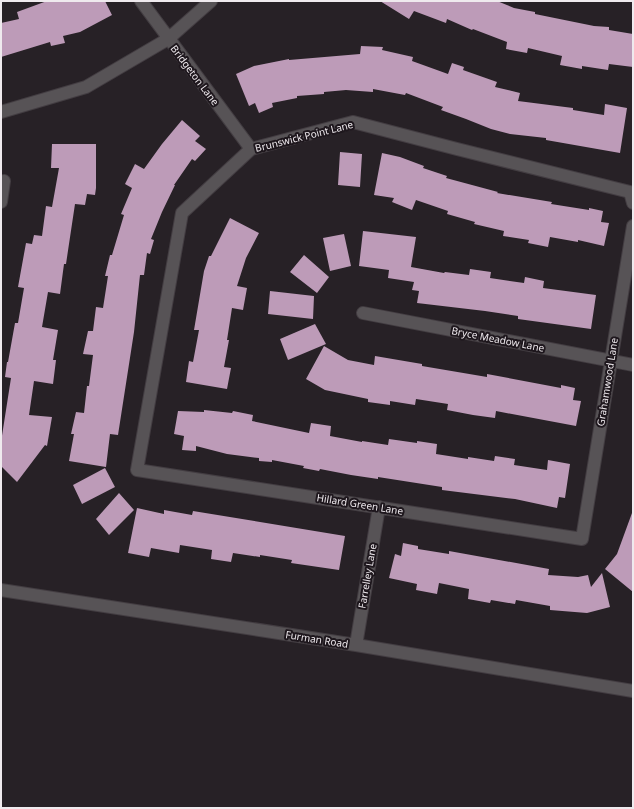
<svg xmlns="http://www.w3.org/2000/svg" width="634" height="809" font-family="'Noto Sans',sans-serif">
	<style>
		.building { fill: #bd9bb8 }
		.lines { fill: none; stroke-linecap: round; stroke-linejoin: round }
		.minor-casing { stroke: #433d42; stroke-width: 14 }
		.minor { stroke: #575356; stroke-width: 12 }
		.labels { text-anchor: middle; stroke-width: 4; stroke-linejoin: round; paint-order: stroke }
		.street-label { font-size: 10px; fill: #efeaee; stroke: #1e171d }
	</style>
	<rect width="100%" height="100%" fill="#272126"/>
	<path class="building" d="M47 1H105L112 15 80 32 63 36 65 43 51 46 50 42 1 57V23L19 19 17 12Z
		M380 1H497L514 8 535 12V14L594 26 609 27V30L633 34V67L609 64 608 70 582 66V69L560 65 562 56 528 48 527 53 506 49 507 42 473 29 472 30 447 19 446 23 414 11 409 19Z
		M361 46 383 47 382 50 413 57 412 61 448 74 452 63 464 67 463 70 497 82 495 87 520 93 518 101 573 108V110L604 115 605 104 627 108 620 153 546 140V138L510 134 491 129 466 119 441 110 443 107 406 93 405 95 373 89V92L346 90 324 92V94L297 96V98L272 103 273 107 259 113 255 103 249 106 236 74 254 66 289 59V60L360 54Z
		M182 120 200 136 195 141 206 149 195 161 192 159 174 185H175L162 212 151 239 154 240 150 254 147 253 144 275H140L134 332 118 435 110 434 106 467 69 461 74 434H71L76 412 84 413 87 386H89L93 355 83 354 88 331H93L96 307 103 308 108 276H105L110 255H112L124 215 121 214 132 188 125 184 135 164 144 169 162 144Z
		M52 144H96V188L95 195 87 194 85 205 75 204 66 264H64L60 294 48 292 42 327 58 330 53 360H56L53 384 34 381 29 415 52 417 47 446 45 445 17 482 1 466V442L11 378 5 377 7 362H8L15 323H18L24 288 18 287 26 243 32 244 34 235 42 236 46 206 52 207 59 168H51Z
		M340 152 362 154 360 187 338 185Z
		M382 153 400 157 424 166 423 168 447 176 446 178 498 192 497 193 552 202 551 204 589 210V208L603 211 601 222 609 223 604 246 578 240V242L550 237 548 247 528 243 529 240 503 236 504 231 474 224 475 222 447 214 448 211 416 200 412 210 392 202 394 198 374 195Z
		M230 218 259 233 246 258 237 286 247 288 243 310 232 308 227 340H229L224 367 231 368 227 389 186 382 189 361 193 362 199 330H194L204 271 209 256H211Z
		M363 231 416 237 411 267 444 273 445 272 469 275 470 269 491 272 490 278 524 283 525 277 544 281 543 288 596 295 591 329 518 319V316L485 311 417 303 419 291 412 290 414 282 388 278 389 270 359 266Z
		M344 234 351 266 330 271 323 238Z
		M304 255 329 277 317 293 290 272Z
		M270 291 314 296 313 319 268 314Z
		M315 324 326 344 288 360 280 339Z
		M324 346 348 360 374 365 375 356 422 364V366L487 377V374L561 388V385L575 388 573 400 581 401 576 426 496 411 495 418 473 415 447 410 448 404 416 399 415 405 390 401V405L368 402V399L325 390 306 379Z
		M204 410 232 413 233 411 253 415 252 421 309 433 311 423 331 426 330 436 362 442V441L388 445 389 439 417 443V441L437 444 436 454 468 459V457L494 461 495 456 515 459 514 465 547 470 548 460 570 464 565 498 559 497 557 508 515 499 442 490V487L378 477V479L351 475 320 469 319 471 303 468 304 466 272 460V462L259 461V458L227 454 196 446V451L182 450 184 436 174 434 178 411 204 412Z
		M105 468 115 487 82 504 73 485Z
		M119 493 134 510 109 535 96 519Z
		M137 508 164 514V510L192 515 193 511 345 536 339 570 291 563 292 560 260 555V557L233 553 231 562 211 559 212 550 180 545 179 553 151 548 149 557 128 553Z
		M632 513H633V592L605 569 617 554Z
		M403 543 418 546V549L449 554V551L549 569 548 575 578 577 588 575 591 587 602 573 610 607 587 613 550 610V606L516 600 515 604 491 600 490 603 468 599 469 589 439 583 437 594 416 590 417 584 389 578 395 554 401 556Z"/>
	<g class="lines">
		<defs>
			<path id="minor" d="M141 1 251 149
				M1 112 86 87 168 39 211 1
				M1 202 4 181
				M633 203 630 192 457 149 353 122 251 149 182 213 137 470 582 539 633 226
				M363 313 633 365
				M1 590 356 645 633 691
				M356 645 379 507"/>
		</defs>
		<use href="#minor" class="minor-casing"/>
		<use href="#minor" class="minor"/>
	</g>
	<g class="labels">
		<g class="street-label">
			<text transform="translate(195 75) rotate(53)" y="4">Bridgeton Lane</text>
			<text transform="translate(304 136) rotate(-14)" y="4">Brunswick Point Lane</text>
			<text transform="translate(498 339) rotate(11)" y="4">Bryce Meadow Lane</text>
			<text transform="translate(607 382) rotate(-81)" y="4">Grahamwood Lane</text>
			<text transform="translate(360 504) rotate(9)" y="4">Hillard Green Lane</text>
			<text transform="translate(367 576) rotate(-80)" y="4">Farrelley Lane</text>
			<text transform="translate(317 639) rotate(9)" y="4">Furman Road</text>
		</g>
	</g>
	<rect width="634" height="809" fill="none" stroke="#efeaee" stroke-width="4"/>
</svg>
